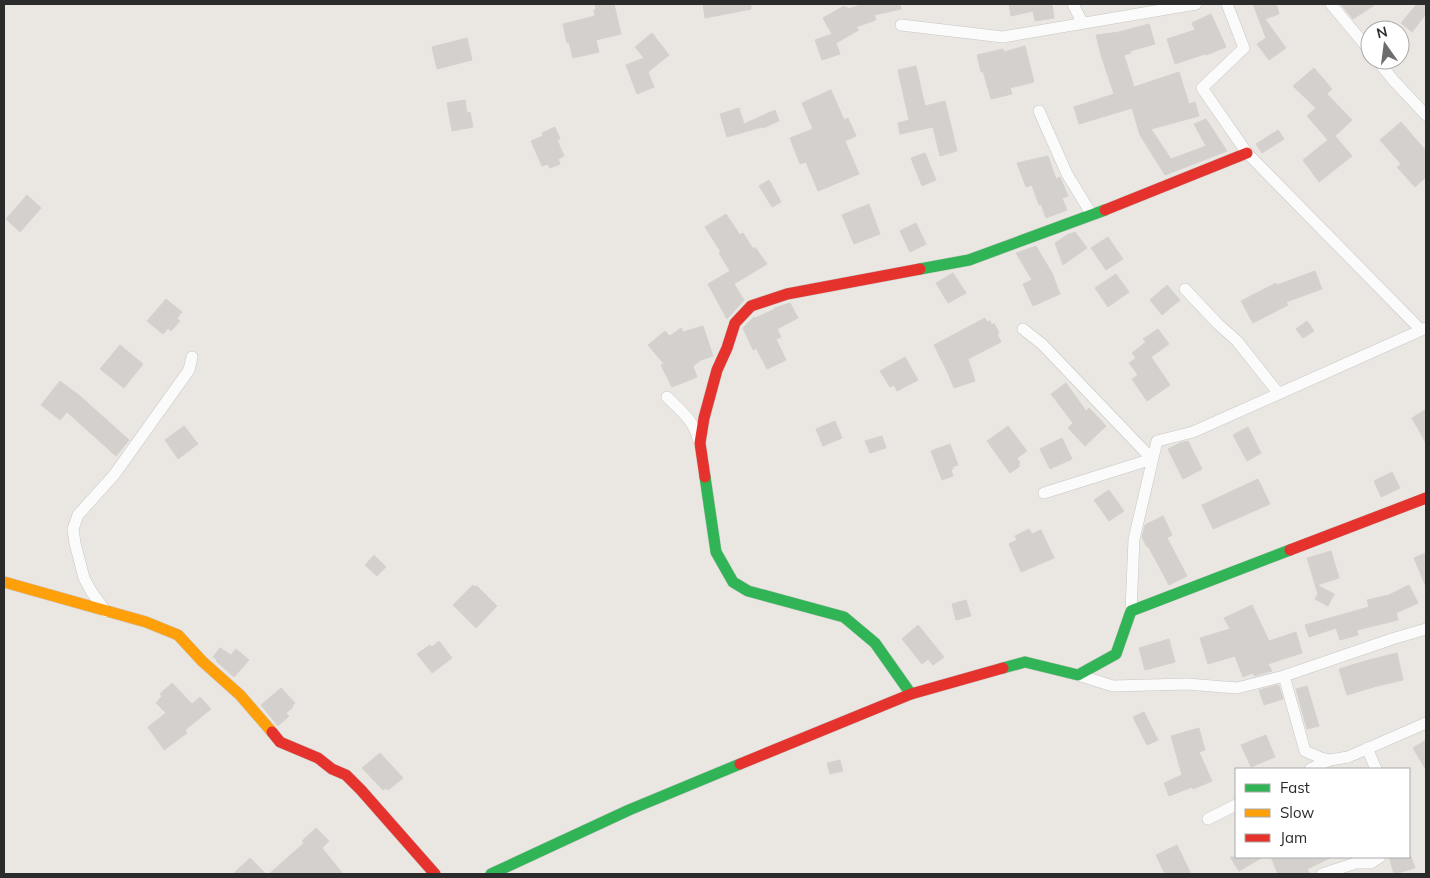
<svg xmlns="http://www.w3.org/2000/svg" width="1430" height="878" font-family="Mulish,sans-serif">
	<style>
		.building { fill: #d3d0cd; stroke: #d5d2ce }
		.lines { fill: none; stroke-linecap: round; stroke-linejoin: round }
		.street-casing { stroke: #c7c6c6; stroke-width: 12 }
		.fast-casing { stroke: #c7c6c6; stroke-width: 12 }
		.slow-casing { stroke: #c7c6c6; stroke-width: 12 }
		.jam-casing { stroke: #c7c6c6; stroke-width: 12 }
		.street { stroke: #fcfbfb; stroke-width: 11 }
		.fast { stroke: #30b455; stroke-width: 11 }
		.slow { stroke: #ff9f0a; stroke-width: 11 }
		.jam { stroke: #e5322d; stroke-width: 11 }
	</style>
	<rect width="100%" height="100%" fill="#eae7e2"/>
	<path class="building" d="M595 4H614L621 34 596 40 599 52 573 58 569 42 567 43 563 24 595 16 594 10 596 9Z
		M703 4H751V9L705 18Z
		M864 4H900L901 9 874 15 876 20 856 27 859 30 836 43 840 54 822 60 815 40 832 34 823 18 844 6 846 8 847 7 848 9Z
		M1009 4H1052L1054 18 1035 21 1033 11 1011 16Z
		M1253 4H1276L1279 14 1265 19 1286 48 1269 60 1257 44 1266 38Z
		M1341 4H1376L1353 19Z
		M1417 4H1426V14L1412 32 1401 23Z
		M1211 14 1226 47 1206 55 1205 54 1175 64 1167 39 1195 30 1192 23Z
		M1149 24 1155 44 1130 51 1131 53 1124 55 1134 87 1179 72 1189 104 1195 102 1199 116 1151 129 1171 159 1206 146 1194 124 1206 119 1227 151 1165 175 1140 135 1132 108 1079 124 1074 107 1114 94 1101 55 1096 35 1119 32Z
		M652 33 669 55 648 72 654 87 637 94 626 65 644 58 635 47Z
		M467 38 472 60 437 69 432 47Z
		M1025 46 1034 82 1010 88 1012 94 991 99 983 71 981 72 977 55 1003 49 1004 52Z
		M916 66 925 106 945 101 957 151 940 156 933 127 900 134 898 123 909 120 898 70Z
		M1314 68 1332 89 1327 94 1352 120 1335 136 1352 156 1319 182 1303 160 1328 140 1307 116 1316 108 1293 86Z
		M831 90 844 120 848 118 856 136 845 141 859 174 818 191 806 162 800 164 790 138 813 129 802 103Z
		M465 100 467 113 470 112 473 127 452 131 447 103Z
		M739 108 744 124 775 110 779 121 763 128 762 127 727 137 720 114Z
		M1401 122 1426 151V177L1415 187 1397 167 1401 164 1380 140Z
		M555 127 560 139 557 140 564 156 558 159 560 164 550 168 548 164 542 166 531 141 543 136 542 133Z
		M1278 130 1284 139 1262 153 1256 144Z
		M925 153 936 180 922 186 911 158Z
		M1048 156 1056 179 1060 177 1068 196 1062 198 1067 210 1046 218 1041 204 1039 205 1032 185 1026 187 1017 163Z
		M769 180 781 202 772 207 759 186Z
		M27 195 41 208 20 232 6 219Z
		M869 204 880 234 854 244 842 215Z
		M726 214 740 235 743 233 753 249 755 247 767 264 734 284 744 300 727 319 708 284 730 271 719 253 721 252 705 227Z
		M916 223 926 244 910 252 900 231Z
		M1075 232 1087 248 1063 265 1055 243 1067 235Z
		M1108 237 1123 259 1106 270 1091 248Z
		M1036 246 1052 273 1060 294 1033 306 1023 284 1032 280 1016 253Z
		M1315 271 1322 289 1286 302 1288 305 1253 323 1241 301 1276 283 1277 285Z
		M953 273 966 293 948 303 936 283Z
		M1116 274 1129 292 1108 307 1095 288Z
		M1167 285 1180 300 1162 315 1150 300Z
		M166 299 182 312 177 318 180 321 171 331 168 328 163 334 147 321Z
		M790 303 798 318 777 329 781 337 776 339 786 360 767 369 756 348 753 350 743 328 754 317 755 318 775 309 774 308Z
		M985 318 987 322 990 321 992 325 994 323 999 333 997 334 1001 342 968 359 975 381 954 388 948 373 934 345Z
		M1307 321 1314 331 1303 338 1296 329Z
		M703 326 713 356 701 360 693 366 697 377 672 387 661 365 664 364 648 345 665 331 670 336 681 328 683 332Z
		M1158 329 1169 344 1151 357 1170 385 1147 401 1132 379 1138 375 1129 363 1136 358 1132 353 1146 342 1143 339Z
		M120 345 143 364 124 388 100 369Z
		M905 357 918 380 897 391 894 385 890 387 880 371Z
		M60 381 80 396 129 440 116 456 67 412 60 420 41 405Z
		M1066 383 1086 411 1089 408 1106 426 1085 446 1068 428 1073 423 1051 394Z
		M1426 409V443L1412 418Z
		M835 421 842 438 823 446 816 429Z
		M184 426 198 444 178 459 165 440Z
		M1008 426 1027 451 1017 458 1020 463 1018 464 1020 466 1010 473 987 441Z
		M1248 427 1261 453 1247 461 1233 435Z
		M882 436 886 448 870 453 865 441Z
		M1062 438 1072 459 1050 469 1040 449Z
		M1188 441 1202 469 1183 479 1168 449 1180 443Z
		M950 444 958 465 952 467 953 469 951 470 953 476 942 480 931 451Z
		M1392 472 1400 488 1381 497 1374 481Z
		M1258 479 1270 504 1213 529 1202 505Z
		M1109 490 1124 511 1109 521 1094 500Z
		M1163 516 1172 535 1167 538 1187 576 1169 585 1148 546 1147 547 1142 537 1145 525Z
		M1029 529 1032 534 1041 530 1054 558 1021 572 1009 544 1017 540 1015 536Z
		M1331 551 1339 578 1317 585 1334 594 1328 606 1315 599 1318 594 1307 558Z
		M1426 553V587L1414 558Z
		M374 555 386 567 377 576 365 565Z
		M473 585 475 587 477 586 497 606 476 628 453 605Z
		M1409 585 1418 603 1396 613 1398 620 1357 630 1358 635 1340 640 1336 628 1309 637 1305 625 1369 607 1367 600 1389 595Z
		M966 600 971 616 956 620 952 604Z
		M1252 605 1269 641 1296 632 1302 653 1268 664 1272 671 1254 676 1253 673 1243 677 1235 656 1208 664 1200 638 1230 629 1224 618Z
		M918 625 944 657 933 665 928 659 922 664 902 639Z
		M1169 639 1175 662 1145 670 1139 648Z
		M439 641 452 658 432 673 417 654 430 645 432 647Z
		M220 648 231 655 236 649 249 660 234 677 216 661 217 660 213 657Z
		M1397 653 1403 680 1377 686 1347 695 1339 669 1369 660Z
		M172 683 192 704 200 697 211 709 185 730 187 733 164 750 148 727 166 713 156 703 162 696 160 694Z
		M1278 685 1279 686 1283 699 1264 705 1259 690Z
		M1307 686 1319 726 1307 729 1296 689Z
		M281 688 295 703 292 706 293 707 286 713 289 716 278 726 261 705Z
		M1144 712 1158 740 1147 745 1133 717Z
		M1199 728 1205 750 1199 752 1212 781 1193 789 1192 787 1169 796 1164 783 1182 775 1171 736Z
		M1266 735 1275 757 1251 767 1241 745Z
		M1426 740V770L1413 748Z
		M380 753 403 778 388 790 386 788 383 790 362 768Z
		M840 760 843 771 830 774 827 763Z
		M316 828 329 841 322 848 343 874H269L304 843 302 841Z
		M1177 845 1191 874H1165L1156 855Z
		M1230 857H1263L1239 871Z
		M1271 857H1332L1307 869 1310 874H1278Z
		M1389 857H1411L1415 868 1394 874Z
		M250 858 266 874H233Z"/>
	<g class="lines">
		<defs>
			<path id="street" d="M1073 4 1082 22
				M1227 4 1244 48 1202 88 1247 153 1421 330
				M1331 4 1370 51
				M901 25 1003 37 1196 4
				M1377 60 1394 81 1426 115
				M1039 111 1067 174 1092 215
				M1185 289 1218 324 1237 341 1279 394
				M1023 329 1042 344 1152 459 1044 493
				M667 397C682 412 694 420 699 442
				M1131 611 1134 539 1157 441 1193 432 1426 328
				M106 612 91 591 84 578 75 543 73 529 78 515 114 475 189 370 192 357
				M1078 675 1113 686 1187 684 1237 688 1284 676 1392 639 1426 629
				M1284 676 1305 751 1321 758 1330 760
				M1367 748 1376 769
				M1310 769 1330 760 1348 757 1426 723
				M1208 819 1236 805
				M1322 874 1356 863H1371L1380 857"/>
			<path id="fast" d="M920 269 969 260 1105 210
				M705 477 716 552 733 582 748 591 844 617 875 643 911 694
				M1003 668 1025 662 1078 675 1116 654 1131 611 1290 550
				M491 874 629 810 740 764"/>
			<path id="slow" d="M4 582 146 622 178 635 202 661 240 695 272 732"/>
			<path id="jam" d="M1105 210 1247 153
				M705 477 700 443 704 418 717 370 727 348 735 323 751 306 787 294 920 269
				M1290 550 1426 498
				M272 732 280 742 318 758 332 769 346 775 361 790 435 874
				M740 764 911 694 1003 668"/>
		</defs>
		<use href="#street" class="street-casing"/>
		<use href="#fast" class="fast-casing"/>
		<use href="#slow" class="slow-casing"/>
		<use href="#jam" class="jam-casing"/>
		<use href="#street" class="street"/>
		<use href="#fast" class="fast"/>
		<use href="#slow" class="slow"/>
		<use href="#jam" class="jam"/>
	</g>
	<rect width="1430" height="878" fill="none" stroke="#2b2b2b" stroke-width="10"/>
	<rect x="1235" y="768" width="175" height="90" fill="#ffffff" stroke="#aaaaaa"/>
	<rect x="1245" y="784" width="25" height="8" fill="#30b455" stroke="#aaaaaa"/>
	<text x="1280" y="793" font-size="15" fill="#2b2b2b">Fast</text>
	<rect x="1245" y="809" width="25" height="8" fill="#ff9f0a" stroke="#aaaaaa"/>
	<text x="1280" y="818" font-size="15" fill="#2b2b2b">Slow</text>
	<rect x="1245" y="834" width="25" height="8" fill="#e5322d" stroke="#aaaaaa"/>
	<text x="1280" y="843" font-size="15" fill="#2b2b2b">Jam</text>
	<g transform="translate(1385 45) rotate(346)"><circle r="24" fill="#ffffff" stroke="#aaaaaa"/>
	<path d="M0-4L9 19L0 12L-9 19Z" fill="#6e6d6b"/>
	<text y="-8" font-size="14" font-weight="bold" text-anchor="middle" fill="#2b2b2b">N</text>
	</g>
</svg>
